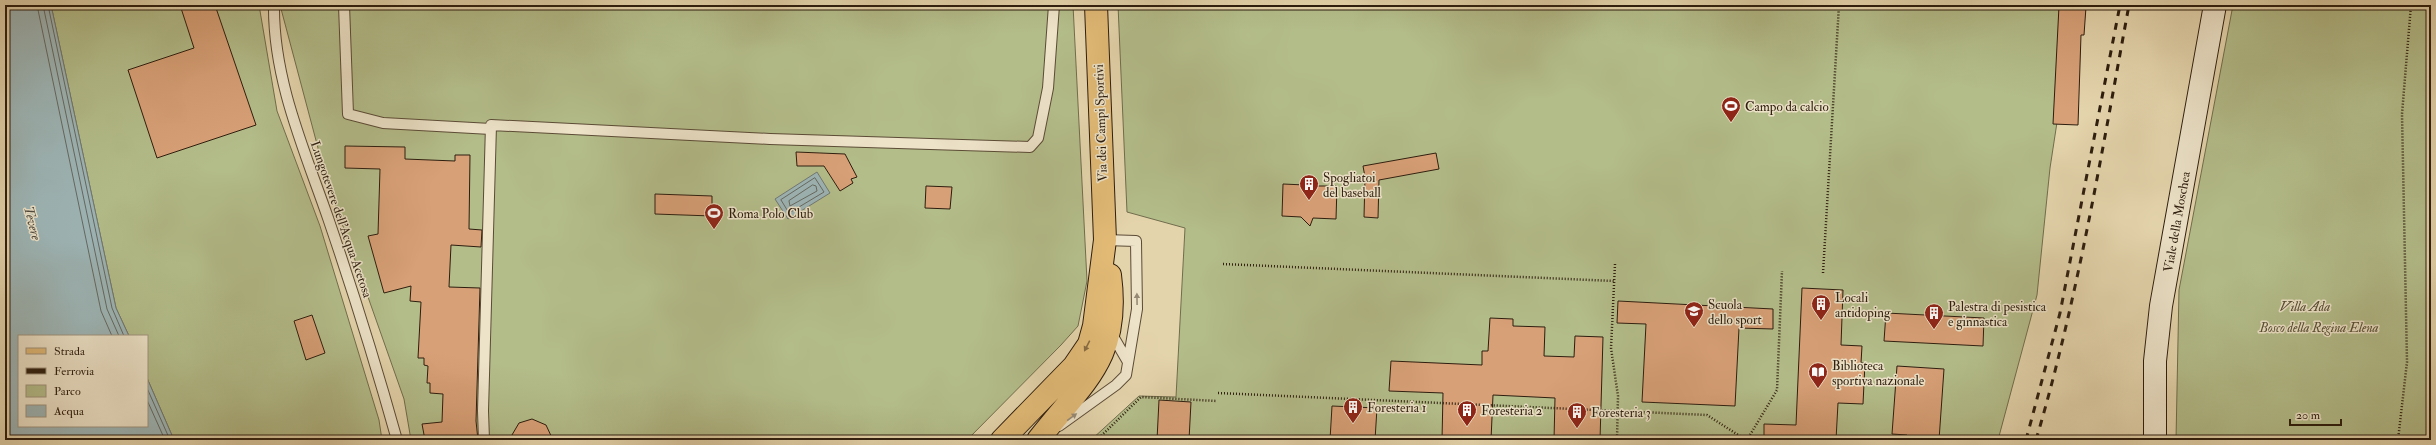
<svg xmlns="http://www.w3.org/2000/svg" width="2436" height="445" font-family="'IM FELL Double Pica',serif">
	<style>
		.green { fill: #b3bd8a; stroke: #706d4c }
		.water { fill: #9db5b6; stroke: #707873 }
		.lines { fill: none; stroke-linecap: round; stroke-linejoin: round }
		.shore { stroke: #656962; stroke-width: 1 }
		.building { fill: #d8a077; stroke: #2d1d0e }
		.lane-casing { stroke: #5b4b36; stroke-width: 12 }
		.secondary-casing { stroke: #2d1d0e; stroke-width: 24 }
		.primary-casing { stroke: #2d1d0e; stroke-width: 24 }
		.path { stroke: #2d1d0e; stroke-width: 2.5; stroke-dasharray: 1 2; stroke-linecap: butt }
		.lane { stroke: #ede3c9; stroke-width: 10 }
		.secondary { stroke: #ede3c9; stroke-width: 22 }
		.primary { stroke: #e2ba76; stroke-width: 22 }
		.rail { stroke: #2d1d0e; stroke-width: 3; stroke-dasharray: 7 7; stroke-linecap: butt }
		.oneway { fill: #978a75 }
		.oneway2 { fill: #886c42 }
		.labels { text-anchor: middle; stroke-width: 3; stroke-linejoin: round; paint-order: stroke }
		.poi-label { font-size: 13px; fill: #2d1d0e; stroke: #ede3c9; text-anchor: start }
		.street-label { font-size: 13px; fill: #2d1d0e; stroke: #ede3c9 }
		.park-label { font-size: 13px; font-style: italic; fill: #554d33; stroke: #ede3c9 }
		.water-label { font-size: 14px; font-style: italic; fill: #4f4b40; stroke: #ede3c9 }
	</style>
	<rect width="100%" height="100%" fill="#e4d4ac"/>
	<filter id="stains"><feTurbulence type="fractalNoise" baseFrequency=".005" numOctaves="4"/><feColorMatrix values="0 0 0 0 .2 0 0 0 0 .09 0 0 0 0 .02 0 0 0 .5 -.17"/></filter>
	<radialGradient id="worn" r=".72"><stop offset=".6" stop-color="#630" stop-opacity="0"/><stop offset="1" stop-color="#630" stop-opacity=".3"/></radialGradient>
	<path class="green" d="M51 5H259L277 111 320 226 379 420 382 440H174L147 378V336H129L116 308Z
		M280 5H1073L1087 281 1078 326 1061 345 967 440H411L404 399 326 178Z
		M1118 5H2075L2050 168 2037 295 1998 440H1091L1139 396 1176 397 1185 228 1127 212Z
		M2233 5H2431V440H2176L2179 290Z"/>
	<path class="water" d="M5 5H51L116 308 129 336H19V426H147V378L174 440H5Z
		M817 172 830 193 788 219 775 199Z"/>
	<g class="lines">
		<path class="shore" d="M37 5 101 311 112 336
			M43 5 107 309 119 336
			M48 5 112 308 124 336
			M815 178 824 192 789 213 781 200Z
			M813 185 816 186 817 191 790 206 789 201Z
			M147 388 170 440
			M147 400 165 440"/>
	</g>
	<path class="building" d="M180 5H215L256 125 157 158 128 70 194 48Z
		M2059 6 2086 7 2084 35H2081L2078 125 2053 124Z
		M345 146 405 147V159L455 161V155H470L469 229 482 230 481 247 451 245 449 287 480 288 476 421 478 440H425L422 424 442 422 443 394 430 393V383H427L428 366 424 365V358H418L421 302 410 301 411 286 384 293 368 236 378 234 380 169 345 168Z
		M796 152 845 154 857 177 851 179 853 183 840 191 824 166H797Z
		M1436 153 1439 169 1379 180 1378 218 1364 217 1365 177 1363 166Z
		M1311 175 1315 186H1337L1336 219 1313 218 1310 226 1301 217 1282 216 1283 184 1305 185Z
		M926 186 952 187 950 209 925 208Z
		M655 194 712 196V216L655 214Z
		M1802 288 1843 290 1841 345 1862 346 1861 363H1865L1863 404 1838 403 1836 440H1764V424L1796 425Z
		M1618 301 1773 309V329L1739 328 1735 406 1642 402 1646 324 1617 323Z
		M1886 313 1984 318 1983 346 1884 341Z
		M312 315 325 353 306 360 294 321Z
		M1490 318 1513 319V326L1545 327 1544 356 1574 357 1575 336 1603 337 1600 440H1554L1555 398 1493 395 1491 440H1442L1443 393 1389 391 1391 361 1482 365V351H1488Z
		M1897 366 1944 369 1939 440H1907V435L1892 434Z
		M1159 400 1191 402 1189 440H1157Z
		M1332 406 1377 408 1375 440H1330Z
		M532 419 546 425 553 440H509L519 423Z"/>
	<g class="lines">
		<defs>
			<path id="lane" d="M274 5C273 79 304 149 328 218 353 291 376 365 397 440
				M344 5 348 114 383 123 491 129
				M1110 331 1128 362
				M1059 426 1116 385 1126 375 1137 309 1136 241 1105 240
				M484 440 483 411 491 125 770 139 1030 147 1038 138 1048 88 1054 5"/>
			<g id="secondary">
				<path id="s1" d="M2155 440V361L2161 306 2215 5"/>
			</g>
			<path id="primary" d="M1002 440 1074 366 1089 344 1094 326 1105 240 1096 5
				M1038 440C1084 381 1121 358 1110 275"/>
		</defs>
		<use href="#lane" class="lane-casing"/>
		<use href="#secondary" class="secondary-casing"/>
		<use href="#primary" class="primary-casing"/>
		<path class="path" d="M1223 264 1614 281
			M1615 264 1611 348 1618 396 1617 440
			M1823 273 1839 5
			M1218 393 1707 415 1746 440
			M1097 440 1141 397 1217 401
			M1747 440 1777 390 1782 271
			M2398 440 2407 362 2402 114 2411 5"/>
		<use href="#lane" class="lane"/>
		<use href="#secondary" class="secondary"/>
		<use href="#primary" class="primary"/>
		<path class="rail" d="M2026 440 2060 313 2120 5
			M2036 440C2078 298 2102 151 2129 5"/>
	</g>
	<defs><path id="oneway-solid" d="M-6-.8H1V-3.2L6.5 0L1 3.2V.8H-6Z"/></defs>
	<g class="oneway">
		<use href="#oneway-solid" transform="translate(1137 299) rotate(-91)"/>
		<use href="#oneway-solid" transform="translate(1072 417) rotate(-36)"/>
	</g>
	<use class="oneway2" href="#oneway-solid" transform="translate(1087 346) rotate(117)"/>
	<defs>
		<symbol id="stadium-pin" viewBox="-11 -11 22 30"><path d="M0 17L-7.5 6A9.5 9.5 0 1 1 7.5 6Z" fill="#8f2418" stroke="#ede3c9"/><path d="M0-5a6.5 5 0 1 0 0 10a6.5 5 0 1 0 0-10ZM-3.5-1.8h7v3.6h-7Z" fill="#fff"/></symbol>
		<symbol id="building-pin" viewBox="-11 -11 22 30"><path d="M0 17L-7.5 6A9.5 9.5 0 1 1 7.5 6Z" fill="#8f2418" stroke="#ede3c9"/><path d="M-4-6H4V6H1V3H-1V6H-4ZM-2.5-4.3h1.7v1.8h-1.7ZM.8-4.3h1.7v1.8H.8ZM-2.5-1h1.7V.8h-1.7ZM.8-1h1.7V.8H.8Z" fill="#fff"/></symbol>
		<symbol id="university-pin" viewBox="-11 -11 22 30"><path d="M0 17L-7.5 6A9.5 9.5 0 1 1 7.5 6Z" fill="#8f2418" stroke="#ede3c9"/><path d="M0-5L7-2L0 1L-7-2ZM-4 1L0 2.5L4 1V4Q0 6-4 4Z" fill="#fff"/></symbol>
		<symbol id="library-pin" viewBox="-11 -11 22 30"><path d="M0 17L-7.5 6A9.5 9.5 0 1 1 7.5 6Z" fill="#8f2418" stroke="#ede3c9"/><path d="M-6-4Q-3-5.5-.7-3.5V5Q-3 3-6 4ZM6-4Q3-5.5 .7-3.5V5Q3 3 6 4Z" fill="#fff"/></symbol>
	</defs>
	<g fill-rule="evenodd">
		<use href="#stadium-pin" x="1720" y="95" width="22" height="30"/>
		<use href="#building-pin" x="1298" y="173" width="22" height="30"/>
		<use href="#stadium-pin" x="703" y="202" width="22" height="30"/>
		<use href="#building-pin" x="1810" y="293" width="22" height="30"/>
		<use href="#university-pin" x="1683" y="300" width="22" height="30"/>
		<use href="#building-pin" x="1923" y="302" width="22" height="30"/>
		<use href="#library-pin" x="1807" y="361" width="22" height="30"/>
		<use href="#building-pin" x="1342" y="396" width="22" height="30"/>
		<use href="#building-pin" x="1456" y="399" width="22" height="30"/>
		<use href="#building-pin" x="1566" y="401" width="22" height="30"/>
	</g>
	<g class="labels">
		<g class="poi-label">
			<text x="1745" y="111">Campo da calcio</text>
			<text x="1323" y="182">Spogliatoi<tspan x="1323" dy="15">del baseball</tspan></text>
			<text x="728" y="218">Roma Polo Club</text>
			<text x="1835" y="302">Locali<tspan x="1835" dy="15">antidoping</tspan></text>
			<text x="1708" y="309">Scuola<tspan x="1708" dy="15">dello sport</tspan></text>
			<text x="1948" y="311">Palestra di pesistica<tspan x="1948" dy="15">e ginnastica</tspan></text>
			<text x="1832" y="370">Biblioteca<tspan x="1832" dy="15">sportiva nazionale</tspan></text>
			<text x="1367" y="412">Foresteria 1</text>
			<text x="1481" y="415">Foresteria 2</text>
			<text x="1591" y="417">Foresteria 3</text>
		</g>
		<g class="street-label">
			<text transform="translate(1100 123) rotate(-92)" y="5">Via dei Campi Sportivi</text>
			<text transform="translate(342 219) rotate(71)" y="5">Lungotevere dell'Acqua Acetosa</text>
			<text dy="5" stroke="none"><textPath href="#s1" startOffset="220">Viale della Moschea</textPath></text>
		</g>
		<g class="park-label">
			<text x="2305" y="311">Villa Ada</text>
			<text x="2319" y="332">Bosco della Regina Elena</text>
		</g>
		<g class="water-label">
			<text transform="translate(33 223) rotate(76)" y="5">Tevere</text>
		</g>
	</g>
	<rect width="2436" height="445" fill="none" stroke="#e4d4ac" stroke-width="20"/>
	<rect x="6" y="6" width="2424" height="433" fill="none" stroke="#2d1d0e" stroke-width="2"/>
	<rect x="10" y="10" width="2416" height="425" fill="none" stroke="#2d1d0e"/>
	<rect x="18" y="335" width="130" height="92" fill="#ede3c9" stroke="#a0947e"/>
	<rect x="26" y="348" width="20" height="6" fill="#e2ba76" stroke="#a0947e"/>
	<text x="54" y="355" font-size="12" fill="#2d1d0e">Strada</text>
	<rect x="26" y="368" width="20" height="6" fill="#2d1d0e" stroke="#a0947e"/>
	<text x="54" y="375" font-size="12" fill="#2d1d0e">Ferrovia</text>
	<rect x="26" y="385" width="20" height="12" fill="#b3bd8a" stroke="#a0947e"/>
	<text x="54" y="395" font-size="12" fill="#2d1d0e">Parco</text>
	<rect x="26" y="405" width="20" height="12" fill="#9db5b6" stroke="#a0947e"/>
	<text x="54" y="415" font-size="12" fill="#2d1d0e">Acqua</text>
	<path d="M2290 419v6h51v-6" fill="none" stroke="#2d1d0e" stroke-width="2"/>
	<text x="2296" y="419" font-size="12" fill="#2d1d0e" stroke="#ede3c9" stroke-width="3" paint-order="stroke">20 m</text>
	<rect width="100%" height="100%" filter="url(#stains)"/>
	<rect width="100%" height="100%" fill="url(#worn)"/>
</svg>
